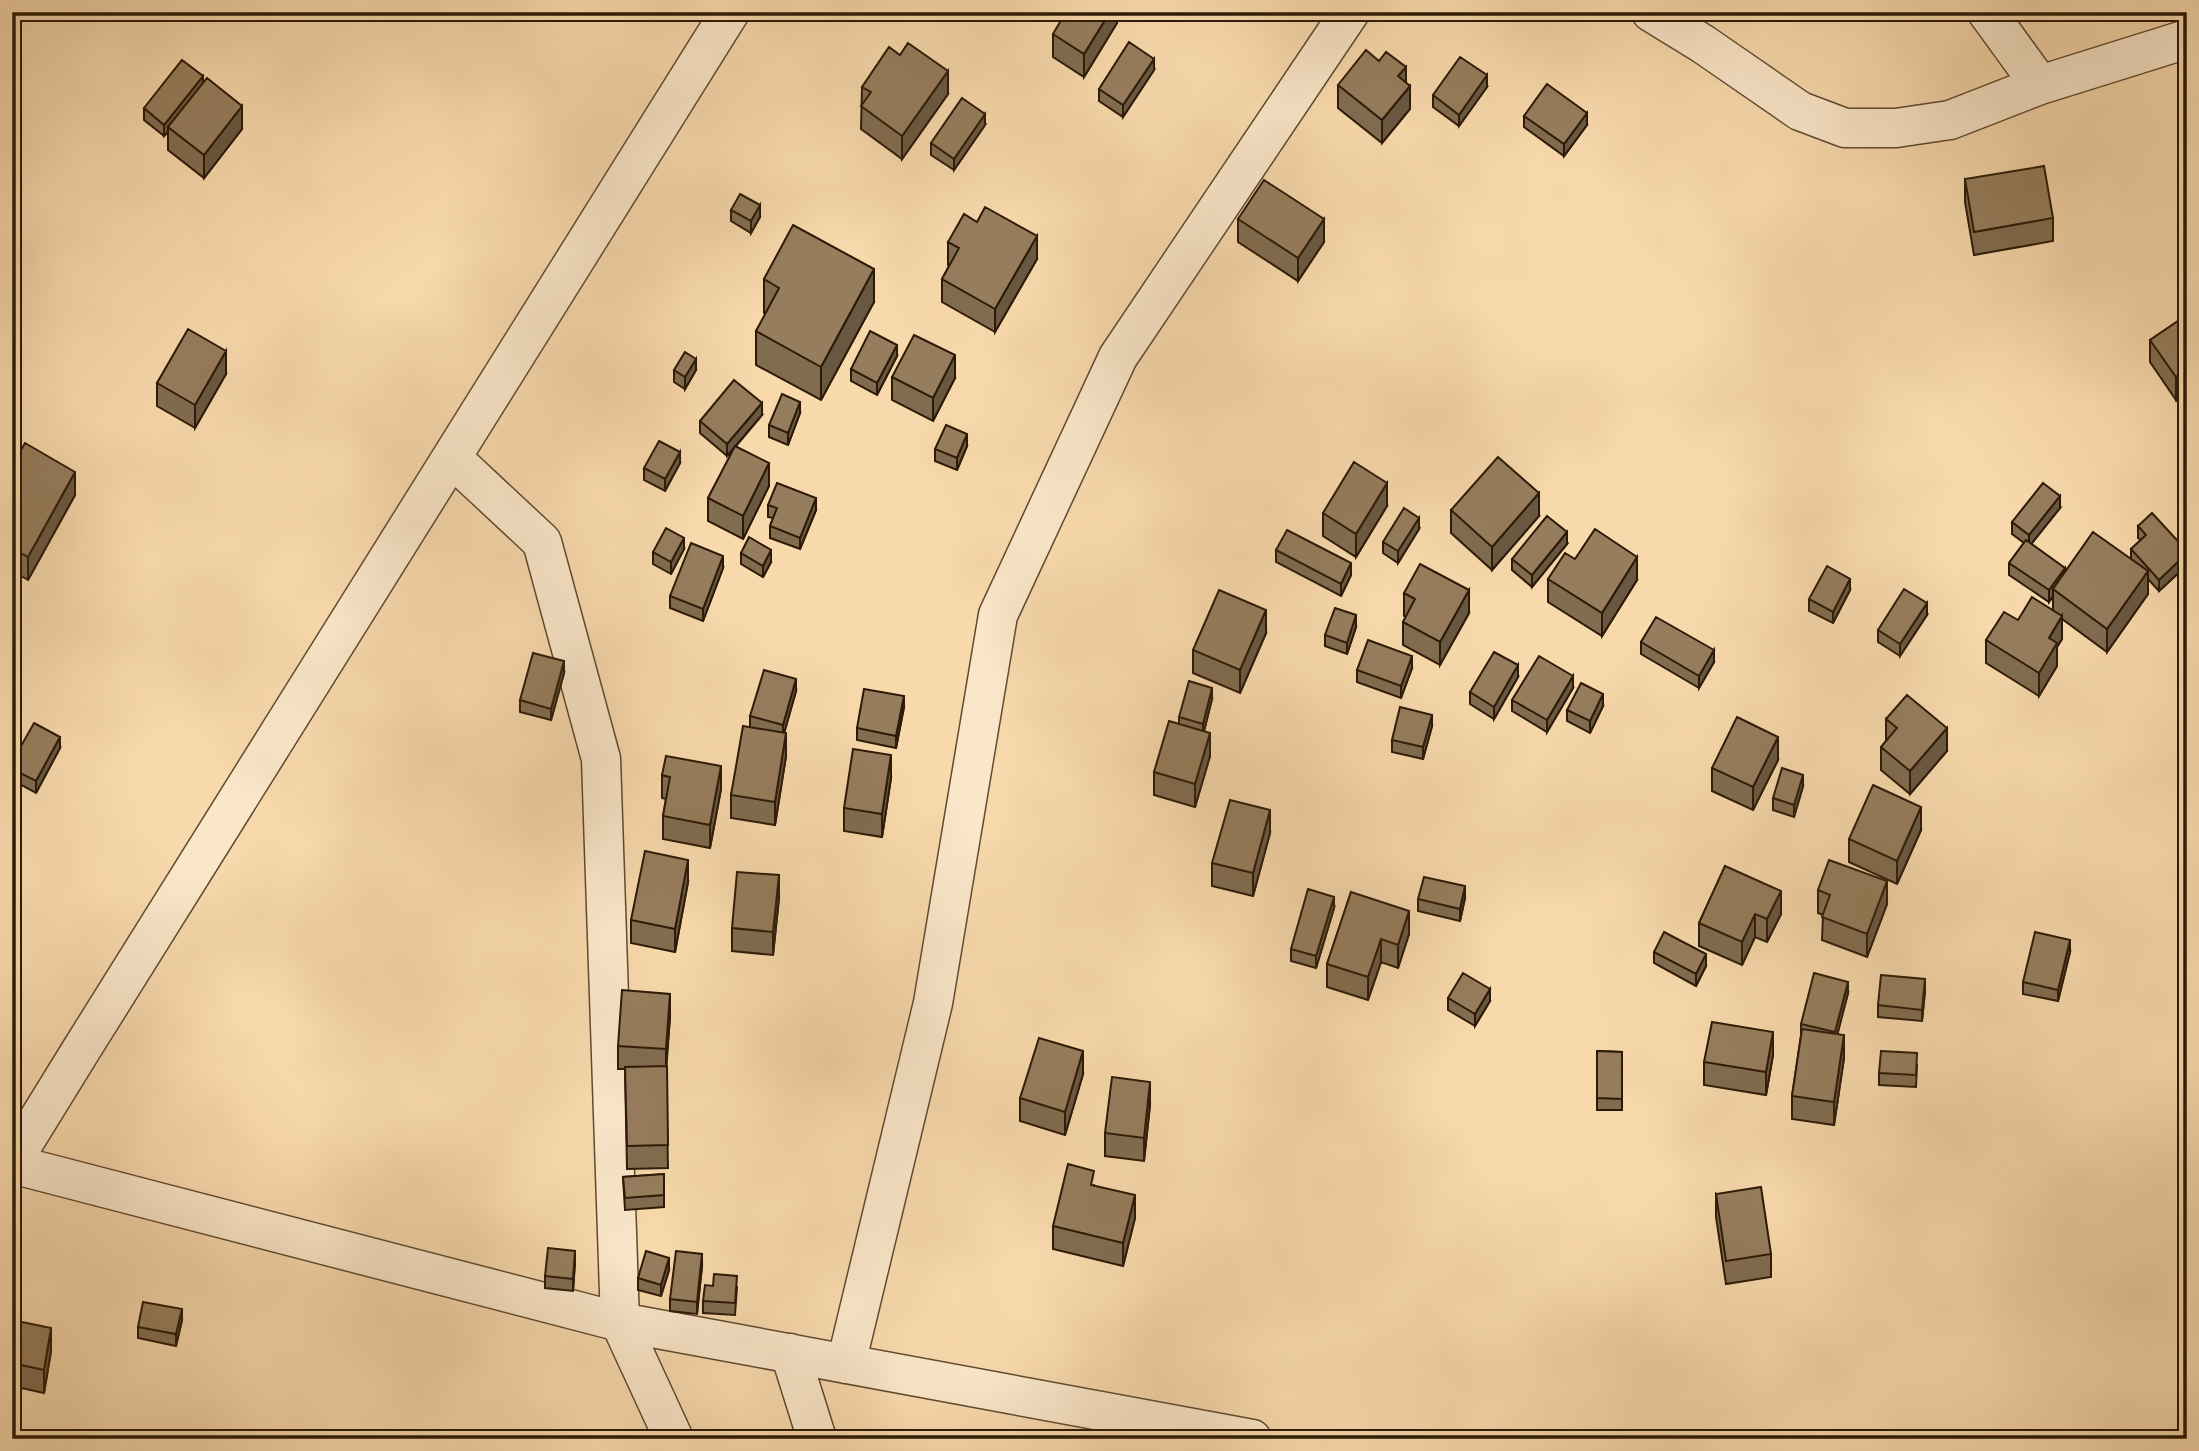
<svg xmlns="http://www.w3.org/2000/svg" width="2199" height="1451" font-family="'IM FELL Great Primer',serif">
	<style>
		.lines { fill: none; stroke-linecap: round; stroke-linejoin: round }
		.minor-casing { stroke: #5f4a30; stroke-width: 41 }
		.minor { stroke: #fae6c9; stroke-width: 38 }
		.wall { fill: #816c50; stroke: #2c1a07; stroke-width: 2 }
		.shaded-wall { fill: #695841; stroke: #2c1a07; stroke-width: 2 }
		.building { fill: #967d5d; stroke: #2c1a07; stroke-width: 2 }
	</style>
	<rect width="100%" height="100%" fill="#f8d9ac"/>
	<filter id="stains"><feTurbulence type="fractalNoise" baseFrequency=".00286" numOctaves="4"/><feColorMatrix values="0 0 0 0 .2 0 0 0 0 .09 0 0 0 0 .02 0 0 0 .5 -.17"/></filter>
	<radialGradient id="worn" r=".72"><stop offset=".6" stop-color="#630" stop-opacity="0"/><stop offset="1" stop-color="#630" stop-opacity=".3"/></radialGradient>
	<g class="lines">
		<defs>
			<path id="minor" d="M1651 12 1703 44 1800 111 1845 128H1896L1950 120 2040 85 2187 39
				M1987 12 2040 85
				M452 458 542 542 601 759 620 1322 674 1439
				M12 1162C249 777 491 395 730 12
				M12 1164 620 1322 1252 1439
				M790 1353 817 1439
				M846 1364 933 1003 998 615 1118 357 1350 12"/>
		</defs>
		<use href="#minor" class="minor-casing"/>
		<use href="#minor" class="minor"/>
	</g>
	<path class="wall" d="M1117 12V23L1084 77 1053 57V34Z
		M1154 70 1123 117 1099 101V89Z
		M1406 82 1410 109 1382 143 1338 108V85Z
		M203 83 242 129 204 178 168 150V132L164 136 144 120V108Z
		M862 87 948 94 902 159 861 129Z
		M1487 87 1459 126 1433 107V95Z
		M1524 116 1587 125 1564 156 1524 127Z
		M985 125 954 170 931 155V143Z
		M1965 179 2053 218V241L1974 255 1965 202Z
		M731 210 760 217 751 233 731 221Z
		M1238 219 1324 242 1298 281 1238 242Z
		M948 242 1037 259 995 332 942 302V279L949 266 948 265Z
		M764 279 874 302 821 400 756 365V331L766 314 764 313Z
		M2187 315 2176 400 2150 362V340Z
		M897 356 877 395 851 381V369Z
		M674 370H696L685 389 674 382Z
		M226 374 195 428 157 406V383Z
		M892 377 955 378 933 421 892 400Z
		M800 413 788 445 769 437V425Z
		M762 415 736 446 769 486 743 539 708 521V498L734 449 727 456 700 433V421Z
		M967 446 957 470 935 461V449Z
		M680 463 665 491 644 480V468Z
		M12 466 75 495 28 580 12 571Z
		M768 505 816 510 800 549 770 538V526L773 518 768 517Z
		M1387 506 1356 557 1323 536V513Z
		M2060 508 2031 544 2065 572 2131 559V549L2141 540 2138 538V526L2187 551V565L2159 591 2148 579V594L2107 652 2062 619V639L2057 647V666L2039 696 1986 663V640L2018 620 2053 610V596L2049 602 2009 575V563L2024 543 2012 534V522Z
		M1451 510 1539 516 1492 570 1451 533Z
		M1419 529 1398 563 1383 553V542Z
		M1567 544 1532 587 1512 570V559Z
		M684 549 671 574 653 564V552Z
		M1276 550 1351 575 1341 596 1276 562Z
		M741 553 771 562 763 577 741 564Z
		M723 568 703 621 670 608V596Z
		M1548 579 1637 580 1602 636 1548 602Z
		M1850 590 1833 623 1809 611V599Z
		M1404 593 1469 613 1440 665 1403 645V622L1406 617 1404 616Z
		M1927 615 1900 656 1878 642V630Z
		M1356 627 1347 654 1325 646V635Z
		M1266 633 1240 693 1193 673V650Z
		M1641 642 1714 662 1699 688 1641 654Z
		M1412 668 1401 698 1357 682V670Z
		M564 673 551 720 520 712V700Z
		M1518 677 1494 719 1470 704V692Z
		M1573 688 1547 732 1512 711V700Z
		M796 691 784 733 786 756 775 825 731 818V795L750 727V716Z
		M1212 699 1204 731 1210 756 1195 807 1154 795V772L1179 724V717Z
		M1603 706 1590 733 1567 721V710Z
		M904 707 896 748 857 740V728Z
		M1886 719 1947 751 1910 794 1881 770V747L1886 741Z
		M1432 726 1423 759 1392 752V740Z
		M60 748 36 793 12 780V762Z
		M1778 760 1753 810 1712 791V768Z
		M662 775 721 789 710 848 663 839V816L666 799 662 798Z
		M891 778 882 837 844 831V808Z
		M1803 786 1794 817 1773 810V798Z
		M1921 830 1897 884 1849 862V839Z
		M1270 833 1253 896 1212 886V863Z
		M1725 866 1781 914 1767 942 1755 937 1742 965 1699 946V923Z
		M688 882 675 952 631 943V920Z
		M1818 890 1887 904 1867 957 1822 940 1823 915 1818 913Z
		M1351 892 1409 934 1398 968 1381 962 1368 1000 1327 987V964Z
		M779 898 773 955 732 951V928Z
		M1465 898 1460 921 1418 911V899Z
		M1334 908 1316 968 1291 961V949Z
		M1654 952 1706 966 1696 986 1654 963Z
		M2070 952 2058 1001 2023 994V982Z
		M1925 991 1922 1021 1878 1017V1005Z
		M1848 993 1837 1034 1844 1058 1834 1125 1792 1119V1096L1801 1036V1024Z
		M1448 998 1490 1001 1475 1026 1448 1010Z
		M670 1017 666 1066 668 1168 627 1169 625 1069H618V1046Z
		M1597 1051 1622 1052V1110H1597Z
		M1773 1055 1766 1095 1704 1085V1062Z
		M1917 1065 1916 1087 1879 1085V1073Z
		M1083 1074 1065 1135 1020 1121V1098Z
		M1150 1105 1144 1161 1105 1156V1133Z
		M664 1174V1207L625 1210 623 1177Z
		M1094 1185 1135 1218 1123 1266 1053 1249V1226Z
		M1716 1194 1771 1254V1277L1726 1284 1716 1217Z
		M575 1262 573 1291 545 1288V1276Z
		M702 1266 697 1314 670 1311V1299Z
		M669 1270 661 1296 638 1290V1278Z
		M713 1286 737 1287 735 1315 703 1313V1301Z
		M12 1320 51 1351 44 1393 12 1386Z
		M182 1320 176 1346 138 1338V1327Z"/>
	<path class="shaded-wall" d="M1110 12H1117V23L1084 77V54Z
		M1154 59V70L1123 117V105Z
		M1406 67V90L1398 76Z
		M948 71V94L902 159V136Z
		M1487 75V87L1459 126V115Z
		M203 76V88L168 127V132L164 136V125Z
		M1410 86V109L1382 143V120Z
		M242 106V129L204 178V155Z
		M1587 113V125L1564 156V144Z
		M985 114V125L954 170V159Z
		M760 205V217L751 233V221Z
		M1324 219V242L1298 281V258Z
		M1037 236V259L995 332V309Z
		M874 269V302L821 400V367Z
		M897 345V356L877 395V383Z
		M226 351V374L195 428V405Z
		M955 355V378L933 421V398Z
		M696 359V370L685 389V377Z
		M2187 369V392L2176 400V377Z
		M800 402V413L788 445V433Z
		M762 403V415L727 456V444Z
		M967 434V446L957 470V458Z
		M680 452V463L665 491V479Z
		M769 463V486L743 539V516Z
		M75 472V495L28 580V557Z
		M1387 483V506L1356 557V534Z
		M1539 493V516L1492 570V547Z
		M2060 496V508L2029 547V535Z
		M816 498V510L800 549V538Z
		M1419 518V529L1398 563V551Z
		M1567 532V544L1532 587V575Z
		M684 538V549L671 574V562Z
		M771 550V562L763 577V566Z
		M2187 553V565L2159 591V580Z
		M723 556V568L703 621V609Z
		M1637 557V580L1602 636V613Z
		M1351 563V575L1341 596V584Z
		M2065 568V579L2053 589V596L2049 602V590Z
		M2148 571V594L2107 652V629Z
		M1850 579V590L1833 623V612Z
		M1469 590V613L1440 665V642Z
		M1927 603V615L1900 656V644Z
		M1266 610V633L1240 693V670Z
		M14 612V635L12 639V616Z
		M1356 615V627L1347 654V643Z
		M2062 616V639L2057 647V666L2039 696V673L2049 638Z
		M1714 650V662L1699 688V676Z
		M1412 656V668L1401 698V686Z
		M564 661V673L551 720V709Z
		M1518 665V677L1494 719V707Z
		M1573 676V688L1547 732V720Z
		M796 679V691L783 737V725Z
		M1212 688V699L1203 735V724Z
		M1603 694V706L1590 733V721Z
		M904 696V707L896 748V736Z
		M19 706V729L12 741V718Z
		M1432 715V726L1423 759V747Z
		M1947 728V751L1910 794V771Z
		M786 733V756L775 825V802Z
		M1210 733V756L1195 807V784Z
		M60 737V748L36 793V781Z
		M1778 737V760L1753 810V787Z
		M891 755V778L882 837V814Z
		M721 766V789L710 848V825Z
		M1803 775V786L1794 817V805Z
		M1921 807V830L1897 884V861Z
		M1270 810V833L1253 896V873Z
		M688 860V882L675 952V929Z
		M779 875V898L773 955V932Z
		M1887 881V904L1867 957V934Z
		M1465 886V898L1460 921V909Z
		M1781 891V914L1767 942V919Z
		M1334 897V908L1316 968V956Z
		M1409 911V934L1398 968V945Z
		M1755 914V937L1742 965V942Z
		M1381 939V962L1368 1000V977Z
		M2070 940V952L2058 1001V990Z
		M1706 954V966L1696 986V974Z
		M1925 979V991L1922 1021V1010Z
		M1848 982V993L1835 1044V1032Z
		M1490 989V1001L1475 1026V1014Z
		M670 994V1017L666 1072V1049Z
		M1773 1032V1055L1766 1095V1072Z
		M1844 1035V1058L1834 1125V1102Z
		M1083 1051V1074L1065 1135V1112Z
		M1150 1082V1105L1144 1161V1138Z
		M1135 1195V1218L1123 1266V1243Z
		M575 1251V1262L573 1291V1279Z
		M702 1254V1266L697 1314V1302Z
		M669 1258V1270L661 1296V1285Z
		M182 1309V1320L176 1346V1334Z
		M51 1328V1351L44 1393V1370Z"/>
	<path class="building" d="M1066 12H1110L1084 54 1053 34Z
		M1129 42 1154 59 1123 105 1099 89Z
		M908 43 948 71 902 136 861 106 871 92 862 87 889 47 900 55Z
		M1366 50 1379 61 1386 52 1406 67 1398 76 1410 86 1382 120 1338 85Z
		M1460 57 1487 75 1459 115 1433 95Z
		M182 60 203 76 164 125 144 108Z
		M207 78 242 106 204 155 168 127Z
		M1547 84 1587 113 1564 144 1524 116Z
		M962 98 985 114 954 159 931 143Z
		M2044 166 2053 218 1974 232 1965 179Z
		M1264 180 1324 219 1298 258 1238 219Z
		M740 194 760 205 751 221 731 210Z
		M985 207 1037 236 995 309 942 279 959 248 948 242 964 214 977 222Z
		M793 225 874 269 821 367 756 331 779 288 764 279Z
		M2187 315V369L2176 377 2150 340Z
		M188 329 226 351 195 405 157 383Z
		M870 331 897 345 877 383 851 369Z
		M914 335 955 355 933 398 892 377Z
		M685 352 696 359 685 377 674 370Z
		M734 380 762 403 727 444 700 421Z
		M782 394 800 402 788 433 769 425Z
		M946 425 967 434 957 458 935 449Z
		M659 441 680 452 665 479 644 468Z
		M25 443 75 472 28 557 12 548V466Z
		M735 446 769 463 743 516 708 498Z
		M1498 457 1539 493 1492 547 1451 510Z
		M1354 462 1387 483 1356 534 1323 513Z
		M777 483 816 498 800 538 770 526 777 508 768 505Z
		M2043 483 2060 496 2029 535 2012 522Z
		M1404 508 1419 518 1398 551 1383 542Z
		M2152 513 2187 551V553L2159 580 2131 549 2146 535 2138 526Z
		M1547 516 1567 532 1532 575 1512 559Z
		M666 528 684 538 671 562 653 552Z
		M1595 529 1637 557 1602 613 1548 579 1565 553 1575 559Z
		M1287 530 1351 563 1341 584 1276 550Z
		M2093 532 2148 571 2107 629 2053 589Z
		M749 537 771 550 763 566 741 553Z
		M2026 540 2065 568 2049 590 2009 563Z
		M691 543 723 556 703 609 670 596Z
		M1420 564 1469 590 1440 642 1403 622 1415 599 1404 593Z
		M1827 566 1850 579 1833 612 1809 599Z
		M1904 589 1927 603 1900 644 1878 630Z
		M1219 590 1266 610 1240 670 1193 650Z
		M2032 597 2062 616 2049 638 2057 643 2039 673 1986 640 2004 612 2018 620Z
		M1335 608 1356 615 1347 643 1325 635Z
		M1656 617 1714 650 1699 676 1641 642Z
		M1368 640 1412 656 1401 686 1357 670Z
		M1494 652 1518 665 1494 707 1470 692Z
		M533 653 564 661 551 709 520 700Z
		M1539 656 1573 676 1547 720 1512 700Z
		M764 670 796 679 783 725 750 716Z
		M1189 681 1212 688 1203 724 1179 717Z
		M1581 683 1603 694 1590 721 1567 710Z
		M864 689 904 696 896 736 857 728Z
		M1907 695 1947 728 1910 771 1881 747 1897 728 1886 719Z
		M12 702 19 706 12 718Z
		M1400 707 1432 715 1423 747 1392 740Z
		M1737 717 1778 737 1753 787 1712 768Z
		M1169 721 1210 733 1195 784 1154 772Z
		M34 723 60 737 36 781 12 769V762Z
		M743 726 786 733 775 802 731 795Z
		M853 749 891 755 882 814 844 808Z
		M666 756 721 766 710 825 663 816 670 777 662 775Z
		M1782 768 1803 775 1794 805 1773 798Z
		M1873 785 1921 807 1897 861 1849 839Z
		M1230 800 1270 810 1253 873 1212 863Z
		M645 851 688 860 675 929 631 920Z
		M1829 860 1887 881 1867 934 1822 917 1830 895 1818 890Z
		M1725 866 1781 891 1767 919 1755 914 1742 942 1699 923Z
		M737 872 779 875 773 932 732 928Z
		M1424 877 1465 886 1460 909 1418 899Z
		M1308 889 1334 897 1316 956 1291 949Z
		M1351 892 1409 911 1398 945 1381 939 1368 977 1327 964Z
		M1664 932 1706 954 1696 974 1654 952Z
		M2035 932 2070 940 2058 990 2023 982Z
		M1463 973 1490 989 1475 1014 1448 998Z
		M1814 973 1848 982 1835 1032 1801 1024Z
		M1881 975 1925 979 1922 1010 1878 1005Z
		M622 990 670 994 666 1049 618 1046Z
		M1712 1022 1773 1032 1766 1072 1704 1062Z
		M1802 1029 1844 1035 1834 1102 1792 1096Z
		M1039 1038 1083 1051 1065 1112 1020 1098Z
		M1597 1051 1622 1052V1099L1597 1098Z
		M1881 1051 1917 1053 1916 1075 1879 1073Z
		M667 1066 668 1145 627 1146 625 1067Z
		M1112 1077 1150 1082 1144 1138 1105 1133Z
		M1068 1164 1094 1171 1091 1185 1135 1195 1123 1243 1053 1226Z
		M664 1174V1195L625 1198 623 1177Z
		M1761 1187 1771 1254 1726 1261 1716 1194Z
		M548 1248 575 1251 573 1279 545 1276Z
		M646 1251 669 1258 661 1285 638 1278Z
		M676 1251 702 1254 697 1302 670 1299Z
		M714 1274 737 1276 735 1303 703 1301 705 1285 713 1286Z
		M143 1302 182 1309 176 1334 138 1327Z
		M12 1320 51 1328 44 1370 12 1363Z"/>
	<rect width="2199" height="1451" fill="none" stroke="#f8d9ac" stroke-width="42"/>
	<rect x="14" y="14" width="2171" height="1423" fill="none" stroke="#2c1a07" stroke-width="3.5"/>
	<rect x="21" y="21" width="2157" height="1409" fill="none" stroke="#2c1a07" stroke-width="2"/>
	<rect width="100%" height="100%" filter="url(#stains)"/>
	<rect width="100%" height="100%" fill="url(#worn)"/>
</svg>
